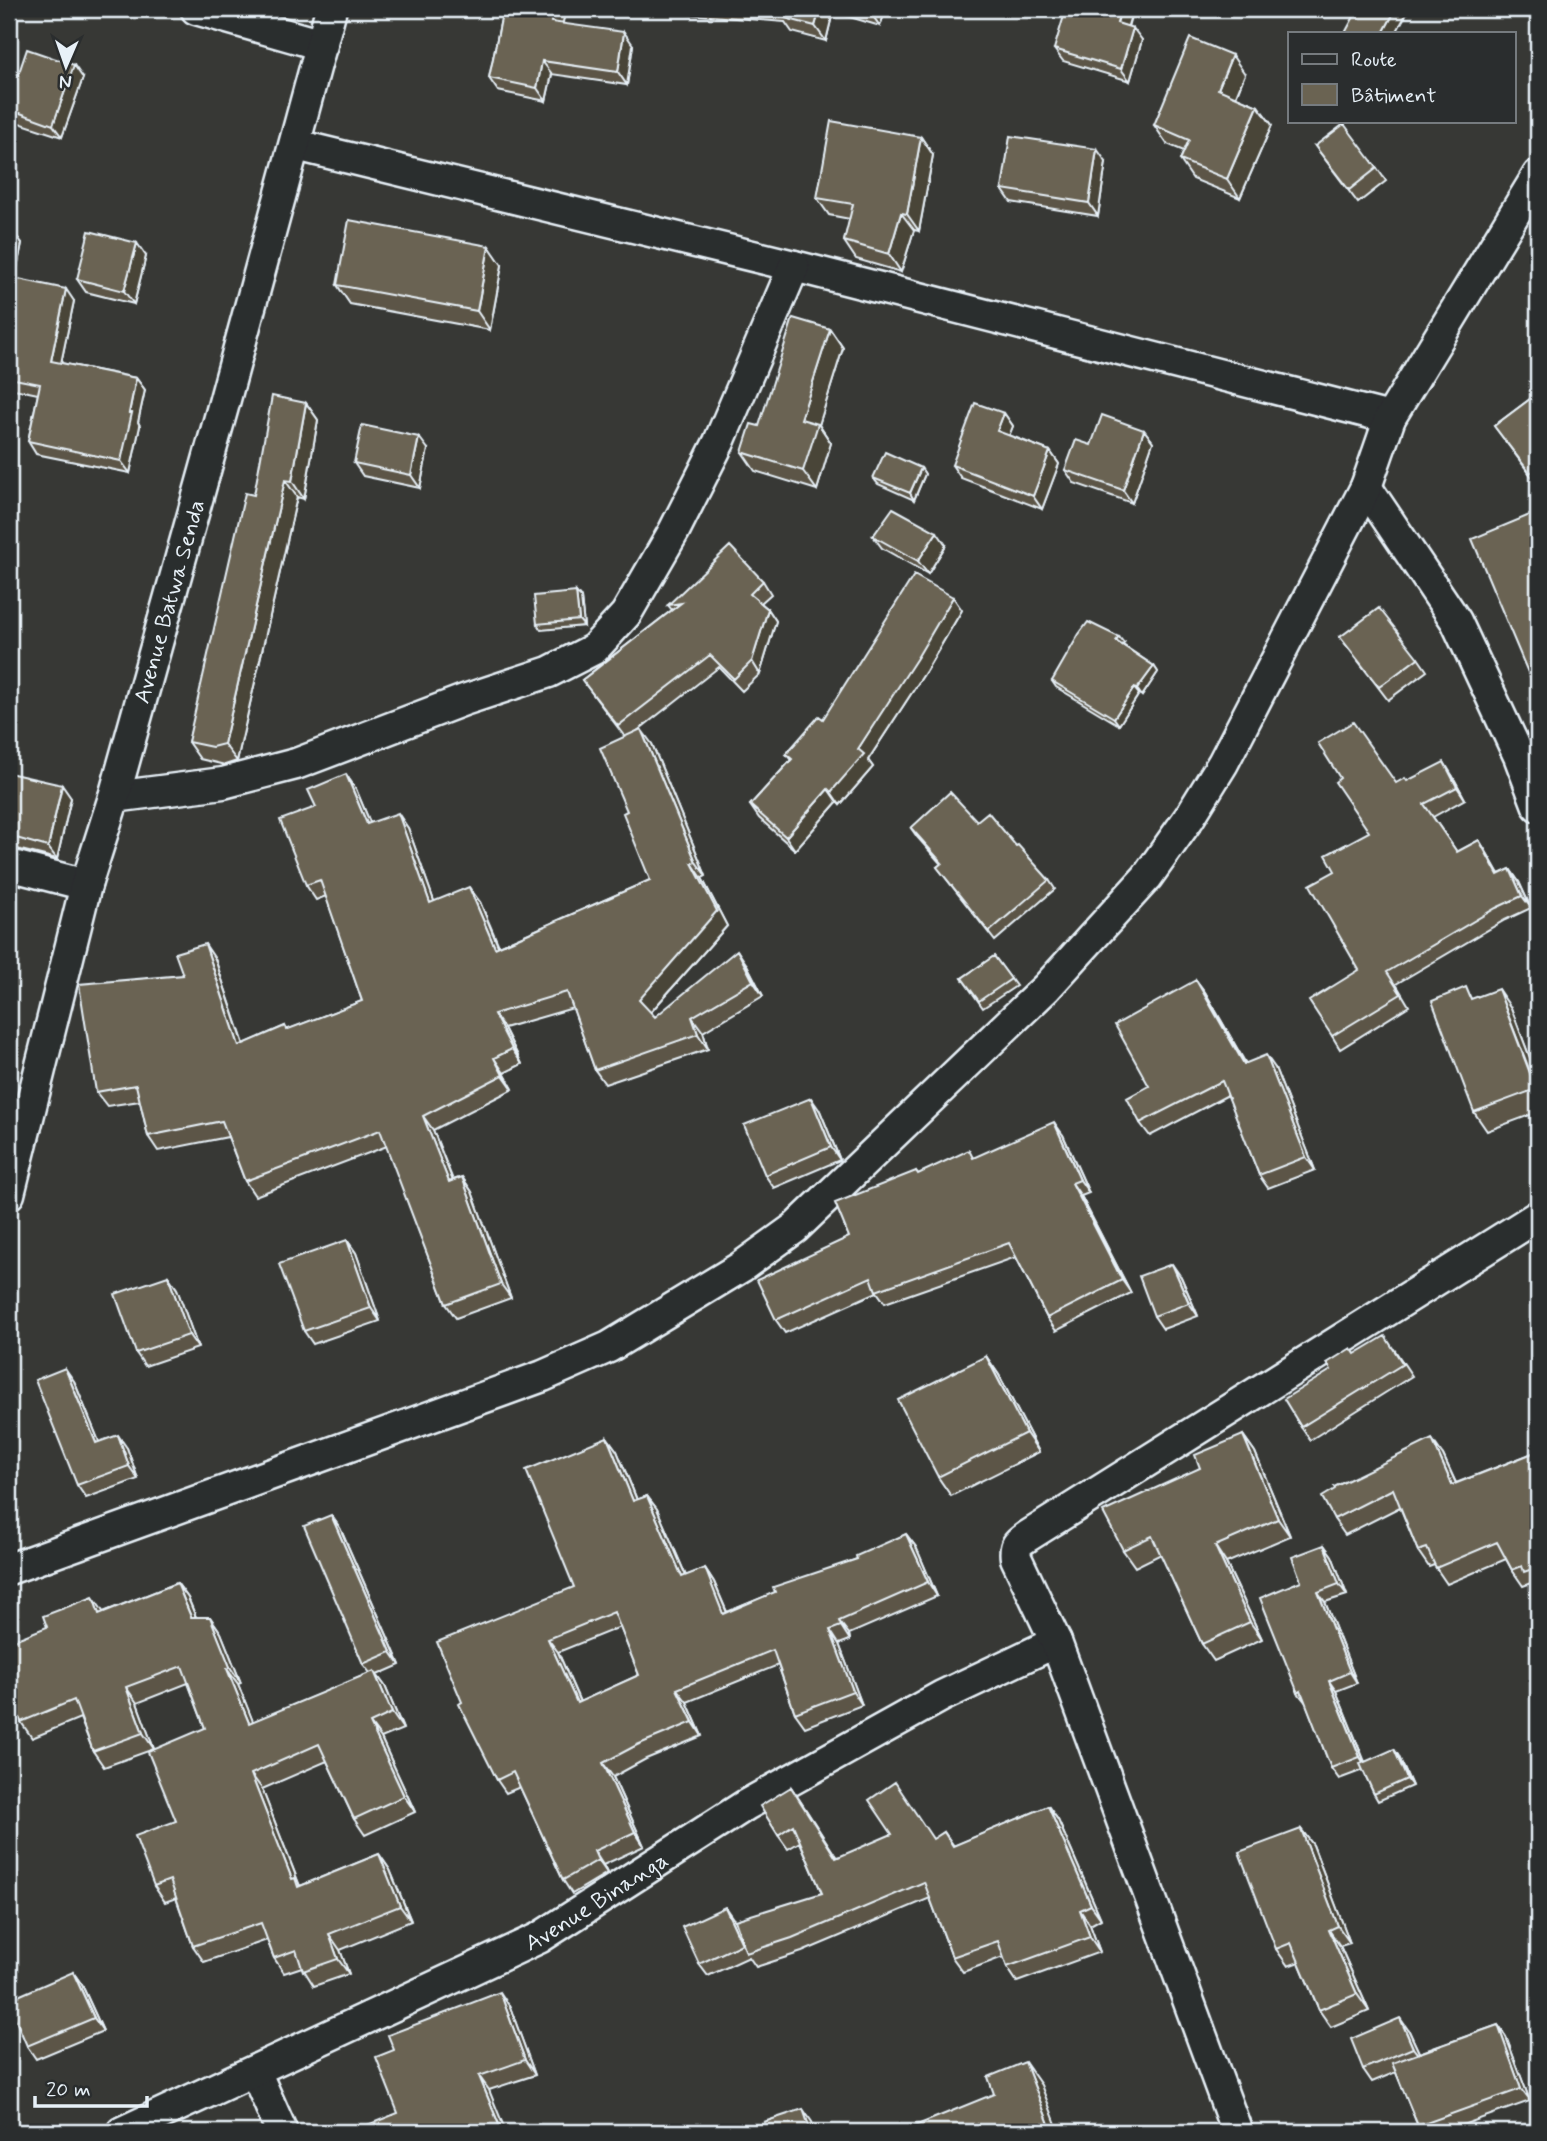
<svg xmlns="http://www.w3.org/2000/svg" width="1547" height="2141" font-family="Mynerve,sans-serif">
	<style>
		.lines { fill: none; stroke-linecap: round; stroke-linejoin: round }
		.street-casing { stroke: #e8f1f8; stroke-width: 35 }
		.street { stroke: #2a2d2e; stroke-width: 30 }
		.wall { fill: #5b5547; stroke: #e8f1f8; stroke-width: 2; fill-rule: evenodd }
		.shaded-wall { fill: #4a4539; stroke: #e8f1f8; stroke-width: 2 }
		.building { fill: #6a6352; stroke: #e8f1f8; stroke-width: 2; fill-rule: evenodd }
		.labels { text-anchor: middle; stroke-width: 6; stroke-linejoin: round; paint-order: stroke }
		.street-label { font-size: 23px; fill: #e8f1f8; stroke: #2a2d2e }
	</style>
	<rect width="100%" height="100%" fill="#373835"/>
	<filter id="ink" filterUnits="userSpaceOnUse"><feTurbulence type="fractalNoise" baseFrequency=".0143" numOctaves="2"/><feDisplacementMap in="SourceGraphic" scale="14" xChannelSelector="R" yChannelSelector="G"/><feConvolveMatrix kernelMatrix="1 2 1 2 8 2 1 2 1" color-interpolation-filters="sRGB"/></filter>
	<g filter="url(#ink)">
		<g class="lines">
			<defs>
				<g id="street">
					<path d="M196 9 322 45"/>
					<path d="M296 145 794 266 1390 418"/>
					<path d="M1366 487 1456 621 1519 756 1538 806"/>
					<path d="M114 797 223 783 296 764 464 700 549 672 594 649 626 614 674 531 719 442 794 266"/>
					<path d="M9 865 86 885"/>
					<path id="s1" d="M9 1194 86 885 114 797 224 403 331 9"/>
					<path d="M9 1569 543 1376 609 1347 741 1267 795 1228 1046 988 1147 877 1189 818 1223 763 1366 487 1390 418 1538 175"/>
					<path d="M255 2071 282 2132"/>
					<path id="s2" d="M122 2132 539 1938 746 1805 942 1696 1056 1642"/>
					<path d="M1237 2132 1056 1642 1016 1558C1014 1545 1018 1543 1028 1536L1538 1216"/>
				</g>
			</defs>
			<use href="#street" class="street-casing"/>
			<use href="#street" class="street"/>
		</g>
		<path class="wall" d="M503 9H566L562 24 633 45 627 85 552 74 546 101 498 91 489 78Z
			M671 9H886L880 26 833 12 826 41 792 32 785 22 674 13Z
			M1133 9 1128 27 1142 40 1130 81 1063 61 1054 49Z
			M1245 74 1236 97 1258 106 1272 125 1240 198 1193 179 1180 160 1184 151 1167 144 1154 125Z
			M83 78 62 137 16 122 9 112V102Z
			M921 137 933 155 919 231 914 230 901 272 856 259 844 241 850 219 829 215 817 198Z
			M1315 146 1377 168 1386 181 1358 203Z
			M1106 162 1098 216 1011 202 1002 189Z
			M9 235 17 237 22 243 16 273 9 272Z
			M146 256 134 304 86 292 77 279Z
			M502 265 490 330 350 304 337 285Z
			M9 277 74 301 61 363 136 378 145 390 138 422 140 426 130 473 36 454 28 441 38 394 9 388Z
			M830 329 843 348 819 425 831 443 817 490 755 471 742 452 759 426Z
			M1538 393V485L1494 426Z
			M306 403 318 420 304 499 297 497 237 761 225 765 200 759 188 742 254 495Z
			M1004 413 1013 426 1009 435 1050 451 1059 464 1042 509 961 478 952 465Z
			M1144 430 1153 442 1132 503 1074 483 1065 470 1091 445Z
			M428 449 420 488 363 476 354 463Z
			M921 468 925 474 914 500 878 484 873 478Z
			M1532 514 1538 524V688L1529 675Z
			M873 536 946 545 928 574 882 548Z
			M763 581 771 594 761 603 768 609 776 621 760 674 742 691 719 667 636 732 652 744 706 876 702 878 727 926 651 1012 655 1017 747 965 763 996 703 1032 708 1049 605 1084 595 1070 573 1008 504 1028 522 1064 504 1073 513 1089 433 1130 453 1180 462 1177 472 1192 511 1298 456 1318 446 1304 387 1146 255 1196 245 1181 228 1137 158 1151 148 1136 140 1101 107 1106 96 1092 183 975 215 959 244 1044 285 1026 287 1030 362 1001 326 896 316 900 306 885 316 807 356 789 370 823 408 828 434 901 480 902 499 946 650 880 627 811 625 737 582 680 672 610 668 605Z
			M581 598 584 626 541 630 537 624Z
			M962 610 926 671 868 760 873 767 840 805 837 802 795 850 759 818 750 805 791 760 786 754 823 719Z
			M1340 637 1418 658 1427 671 1388 700Z
			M1124 643 1123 645 1154 666 1158 672 1142 696 1139 694 1119 725 1056 687 1052 681Z
			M9 773 71 798 57 859 13 848H9Z
			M1452 775 1465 799 1433 817 1457 852 1479 840 1487 853 1499 874 1510 869 1519 882 1531 908 1505 920 1396 984 1409 1006 1340 1049 1332 1036 1359 970 1335 871 1369 832 1407 781Z
			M977 821 1016 846 1049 880 1055 889 995 941 937 867 941 864 917 837 911 828Z
			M994 956 1016 986 983 1008 962 978Z
			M1196 980 1205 992 1245 1063 1275 1068 1315 1170 1268 1188 1259 1175 1228 1095 1150 1136 1140 1123 1149 1086Z
			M1511 1008 1538 1079V1112L1487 1131 1474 1112Z
			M820 1111 840 1160 774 1188 765 1175Z
			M1063 1135 1089 1193 1081 1196 1131 1293 1056 1331 1047 1318 1016 1257 885 1303 877 1292 785 1333 776 1320 916 1171 918 1174 974 1158Z
			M347 1240 356 1253 380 1321 313 1344 304 1331Z
			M168 1276 177 1289 198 1348 145 1366 136 1353Z
			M1181 1277 1198 1316 1163 1329 1154 1316Z
			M1394 1349 1412 1376 1310 1440 1301 1427 1355 1354Z
			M986 1356 999 1375 1039 1452 951 1496 938 1477Z
			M74 1381 99 1442 127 1448 138 1479 86 1498 77 1485Z
			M1243 1435 1255 1452 1290 1536 1226 1563 1262 1639 1214 1661 1202 1644 1161 1554 1135 1567 1123 1550 1200 1468Z
			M607 1437 617 1451 637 1500 647 1496 657 1509 686 1576 705 1568 714 1582 727 1612 857 1559 906 1534 916 1547 937 1596 849 1634 850 1640 839 1644 862 1705 805 1727 795 1713 778 1665 687 1702 702 1736 646 1759 613 1777 644 1846 603 1865 607 1873 572 1894 563 1880 520 1787 506 1793 497 1780 462 1702 574 1587ZM620 1627 639 1675 580 1702 558 1652Z
			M1538 1451V1587L1535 1588 1531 1583 1523 1586 1512 1570 1506 1559 1447 1584 1434 1565 1429 1567 1418 1551 1400 1507 1345 1535 1334 1519 1443 1455 1456 1483Z
			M331 1515 340 1528 400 1665 377 1675 385 1686 403 1729 381 1738 415 1812 365 1835 354 1819 327 1761 262 1789 300 1886 379 1854 390 1870 411 1921 340 1950 349 1974 314 1986 302 1967 284 1973 274 1958 267 1940 204 1962 193 1946 176 1898 165 1902 154 1886 176 1821 205 1728 188 1683 137 1703 154 1749 104 1767 93 1751 80 1718 32 1738 21 1722 103 1612 177 1583 188 1598 196 1617H210L221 1633 241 1683 238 1684 253 1722 370 1673 363 1664Z
			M1324 1545 1332 1556 1347 1595 1325 1602 1357 1683 1336 1691 1365 1762 1398 1755 1412 1786 1378 1801 1374 1794 1363 1770 1339 1779 1331 1768 1306 1703 1298 1693 1301 1581Z
			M791 1787 836 1857 934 1839 944 1832 954 1846 1048 1806 1058 1820 1101 1919 1090 1925 1100 1952 1017 1982 1007 1967 1003 1957 963 1972 952 1957 930 1898 802 1952 756 1967 749 1957 708 1976 699 1964 734 1920 738 1929 822 1893 800 1842 788 1849 778 1835Z
			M1301 1829 1313 1845 1350 1943 1340 1946 1369 2011 1331 2027 1319 2010 1299 1962 1288 1966 1276 1949Z
			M73 1972 82 1985 103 2031 36 2059 27 2046Z
			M510 2007 535 2075 489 2090 398 2113Z
			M1498 2025 1506 2037 1530 2101 1443 2132H1423L1418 2126 1396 2072 1372 2082 1363 2069 1409 2031 1419 2053Z"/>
		<path class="shaded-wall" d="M554 9H566L560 35 551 22Z
			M820 9H831L833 12 826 41 815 26Z
			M871 9H886L880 26 870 12Z
			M1121 9H1133L1125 35 1117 23Z
			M1396 9H1409L1396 33H1383Z
			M1133 28 1142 40 1130 81 1121 69Z
			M624 32 633 45 627 85 618 72Z
			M1232 55 1245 74 1231 108 1218 89Z
			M542 61 552 74 546 101 537 88Z
			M74 65 83 78 62 137 53 125Z
			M1258 106 1272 125 1240 198 1227 179Z
			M921 137 933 155 919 231 907 214Z
			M1097 149 1106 162 1098 216 1089 203Z
			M901 213 914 230 901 272 889 254Z
			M17 237 22 243 16 273 11 267Z
			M137 243 146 256 134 304 124 291Z
			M489 246 502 265 490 330 477 311Z
			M66 289 74 301 59 373 51 361Z
			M830 329 843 348 819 425 831 443 817 490 803 471 801 419Z
			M136 378 145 390 138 422 140 426 130 473 121 461 129 413Z
			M306 403 318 420 304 499 292 481Z
			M1004 413 1013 426 1006 444 997 431Z
			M1144 430 1153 442 1132 503 1123 490Z
			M419 437 428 449 420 488 411 475Z
			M1050 451 1059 464 1042 509 1033 496Z
			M921 468 925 474 914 500 910 493Z
			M285 480 297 497 237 761 224 744Z
			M937 532 946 545 928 574 918 561Z
			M576 592 581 598 584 626 579 620Z
			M953 597 962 610 926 671 868 760 873 767 840 805 831 792Z
			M768 609 776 621 760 674 752 661Z
			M1119 637 1124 643 1121 647 1116 641Z
			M1154 666 1158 672 1142 696 1137 689Z
			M1134 688 1139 694 1119 725 1114 718Z
			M641 729 652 744 706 876 696 862Z
			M1444 762 1452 775 1465 799 1457 787Z
			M346 774 356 789 377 839 367 824Z
			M62 785 71 798 57 859 48 847Z
			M828 789 837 802 795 850 786 837Z
			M398 813 408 828 440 918 430 903Z
			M1479 840 1487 853 1506 887 1498 875Z
			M692 863 702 878 727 926 649 1014 639 1000Z
			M1510 869 1519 882 1531 908 1522 896Z
			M469 887 480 902 505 963 495 948Z
			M205 944 215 959 249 1060 239 1046Z
			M737 950 747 965 763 996 753 981Z
			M1196 980 1205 992 1253 1076 1244 1064Z
			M1498 989 1511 1008 1538 1079V1092Z
			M494 1014 504 1028 522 1064 512 1049Z
			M692 1017 703 1032 708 1049 698 1034Z
			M1266 1055 1275 1068 1315 1170 1306 1157Z
			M494 1058 504 1073 513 1089 503 1075Z
			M811 1098 820 1111 840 1160 831 1147Z
			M423 1116 433 1130 459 1197 449 1182Z
			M1054 1122 1063 1135 1089 1193 1080 1180Z
			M462 1177 472 1192 511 1298 501 1284Z
			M1072 1183 1081 1196 1131 1293 1122 1280Z
			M347 1240 356 1253 380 1321 371 1308Z
			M1172 1264 1181 1277 1198 1316 1189 1303Z
			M168 1276 177 1289 198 1348 189 1335Z
			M986 1356 999 1375 1039 1452 1026 1433Z
			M65 1368 74 1381 105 1456 96 1443Z
			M118 1435 127 1448 138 1479 129 1466Z
			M1243 1435 1255 1452 1290 1536 1278 1519Z
			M607 1437 617 1451 643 1515 633 1501Z
			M1432 1439 1443 1455 1464 1501 1452 1485Z
			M647 1496 657 1509 692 1590 682 1577Z
			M331 1515 340 1528 400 1665 391 1652Z
			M906 1534 916 1547 937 1596 928 1582Z
			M1324 1545 1332 1556 1347 1595 1339 1584Z
			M1215 1546 1226 1563 1262 1639 1250 1622Z
			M705 1568 714 1582 733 1627 723 1614Z
			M177 1583 188 1598 202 1632 191 1617Z
			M1318 1592 1325 1602 1357 1683 1350 1672Z
			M93 1597 104 1613 99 1614Z
			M210 1617 221 1633 241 1683 230 1667Z
			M839 1621 849 1634 850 1640 841 1626Z
			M830 1630 839 1644 862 1705 853 1691Z
			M548 1639 558 1652 586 1716 577 1703Z
			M227 1669 238 1684 260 1739 249 1723Z
			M374 1671 385 1686 403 1729 392 1713Z
			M1329 1681 1336 1691 1367 1768 1360 1757Z
			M126 1687 137 1703 154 1749 143 1733Z
			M677 1689 687 1702 702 1736 693 1722Z
			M370 1723 381 1738 415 1812 404 1796Z
			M1394 1749 1398 1755 1412 1786 1407 1779Z
			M603 1763 613 1777 644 1846 635 1832Z
			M251 1774 262 1789 299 1884 306 1894 309 1902 292 1879Z
			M791 1787 801 1802 846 1872 836 1858Z
			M1048 1806 1058 1820 1101 1919 1091 1905Z
			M1301 1829 1313 1845 1350 1943 1338 1926Z
			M594 1851 603 1865 607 1873 598 1860Z
			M379 1854 390 1870 411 1921 400 1906Z
			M725 1907 734 1920 748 1952H747L742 1944Z
			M1080 1910 1090 1925 1100 1952 1090 1937Z
			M1329 1930 1340 1946 1369 2011 1357 1994Z
			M329 1934 340 1950 349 1974 338 1959Z
			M73 1972 82 1985 103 2031 94 2018Z
			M500 1992 510 2007 535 2075 525 2060Z
			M1400 2018 1409 2031 1423 2061 1413 2048Z
			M1498 2025 1506 2037 1530 2101 1521 2089Z
			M1025 2062 1041 2085 1059 2132H1052Z
			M479 2076 489 2090 506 2132H502Z
			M803 2109 812 2122 815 2132H811Z"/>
		<path class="building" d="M503 9H554L551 22 624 32 618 72 542 61 537 88 489 78Z
			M783 9H820L815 26 781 17Z
			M1066 9H1121L1117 23 1133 28 1121 69 1054 49Z
			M1358 9H1396L1383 33H1345Z
			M1190 38 1232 55 1218 89 1258 106 1227 179 1180 160 1189 140 1154 125Z
			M27 49 74 65 53 125 9 109V102Z
			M831 121 921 137 907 214 901 213 889 254 844 241 853 204 817 198Z
			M1344 124 1377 168 1349 190 1315 146Z
			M1010 136 1097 149 1089 203 1002 189Z
			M349 220 489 246 477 311 337 285Z
			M89 231 137 243 124 291 77 279Z
			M9 235 17 237 11 267 9 266Z
			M9 277 66 289 51 361 136 378 129 413H132L121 461 28 441 40 384 9 378Z
			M793 318 830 329 801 419 818 424 803 471 742 452 751 424 759 426Z
			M1538 393V468L1530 473 1494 426Z
			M272 396 306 403 292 481 285 480 224 744 212 747 188 742 245 493 254 495Z
			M975 403 1004 413 997 431 1050 451 1033 496 952 465Z
			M1102 415 1144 430 1123 490 1065 470 1076 440 1091 445Z
			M362 425 419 437 411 475 354 463Z
			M885 452 921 468 910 493 873 478Z
			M893 508 937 532 918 561 873 536Z
			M1532 514 1538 530V671L1529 675 1472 539Z
			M730 546 763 581 750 594 768 609 752 661 734 679 710 655 618 726 582 680 681 603 668 605Z
			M914 575 953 597 917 658 858 749 864 754 831 792 828 789 786 837 750 805 792 759 786 754 819 716 823 719Z
			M576 592 579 620 537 624 534 596Z
			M1379 608 1418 658 1379 687 1340 637Z
			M1088 622 1119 637 1116 641 1154 666 1137 689 1134 688 1114 718 1052 681 1079 634Z
			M1353 722 1396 783 1405 778 1407 781 1444 762 1457 787 1424 804 1457 852 1479 840 1498 875 1510 869 1522 896 1496 908 1387 972 1401 994 1332 1036 1309 1001 1359 970 1310 885 1335 871 1326 855 1369 832 1335 782 1340 778 1318 743Z
			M641 729 696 862 692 863 717 911 639 1000 655 1017 737 950 753 981 692 1017 698 1034 595 1070 567 992 494 1014 512 1049 494 1058 503 1075 423 1116 449 1182 462 1177 501 1284 446 1304 380 1130 245 1181 222 1121 148 1136 136 1085 96 1092 79 984 183 975 175 953 205 944 239 1046 285 1026 286 1030 362 1001 320 880 306 885 280 820 316 807 308 790 346 774 367 824 398 813 430 903 469 887 495 948 650 880 623 813 627 811 600 748Z
			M9 773 62 785 48 847 9 836Z
			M950 792 977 821 988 812 1016 846 1018 845 1049 880 989 932 937 867 942 863 911 828Z
			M994 956 1011 979 979 1001 962 978Z
			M1196 980 1244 1064 1266 1055 1306 1157 1259 1175 1222 1081 1140 1123 1127 1098 1149 1086 1115 1025Z
			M1466 987 1471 999 1498 989 1536 1089 1474 1112 1432 1001Z
			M811 1098 831 1147 765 1175 744 1125Z
			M1054 1122 1080 1180 1072 1183 1122 1280 1047 1318 1009 1243 876 1291 871 1277 776 1320 757 1280 849 1237 835 1203 916 1171 918 1174 969 1150 973 1158Z
			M347 1240 371 1308 304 1331 279 1264Z
			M1172 1264 1189 1303 1154 1316 1139 1276Z
			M168 1276 189 1335 136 1353 115 1294Z
			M1385 1336 1403 1364 1301 1427 1284 1399 1331 1370 1327 1363 1351 1348 1355 1354Z
			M986 1356 1026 1433 938 1477 898 1400Z
			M65 1368 96 1443 118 1435 129 1466 77 1485 35 1380Z
			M1243 1435 1278 1519 1215 1546 1250 1622 1202 1644 1152 1536 1123 1550 1103 1512 1200 1468 1195 1455Z
			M607 1437 633 1501 647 1496 682 1577 705 1568 723 1614 775 1592 773 1587 857 1559 856 1556 906 1534 928 1582 839 1621 841 1626 830 1630 853 1691 795 1713 773 1650 677 1689 693 1722 637 1745 603 1763 635 1832 594 1851 598 1860 563 1880 513 1772 497 1780 459 1704 462 1702 437 1642 574 1587 526 1470ZM614 1612 639 1675 577 1703 548 1639Z
			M1432 1439 1452 1485 1538 1451V1567L1524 1572 1522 1566 1512 1570 1497 1542 1436 1568 1427 1548 1418 1551 1393 1489 1334 1519 1322 1497 1335 1489 1334 1487Z
			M331 1515 391 1652 363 1664 304 1526Z
			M1324 1545 1339 1584 1318 1592 1350 1672 1329 1681 1360 1757 1331 1768 1301 1691 1298 1693 1260 1598 1301 1581 1292 1557Z
			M177 1583 191 1617H210L230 1667 227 1669 249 1723 374 1671 392 1713 370 1723 404 1796 354 1819 319 1744 251 1774 292 1879 295 1878 298 1887 379 1854 400 1906 329 1934 338 1959 303 1971 296 1950 274 1958 261 1923 193 1946 170 1880 154 1886 135 1836 176 1821 148 1752 205 1728 182 1666 126 1687 143 1733 93 1751 74 1700 21 1722 9 1692V1642L47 1627 43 1616 93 1597 99 1614Z
			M1394 1749 1407 1779 1374 1794 1360 1764Z
			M895 1782 933 1839 944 1832 953 1846 1048 1806 1091 1905 1080 1910 1090 1937 1007 1967 998 1941 952 1957 924 1882 792 1938 746 1953 735 1920 822 1893 793 1825 778 1835 760 1806 791 1787 836 1858 892 1834 869 1800Z
			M1301 1829 1338 1926 1329 1930 1357 1994 1319 2010 1291 1943 1276 1949 1239 1852Z
			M725 1907 742 1944 699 1964 682 1927Z
			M73 1972 94 2018 27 2046 9 2004V2000Z
			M500 1992 525 2060 479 2076 502 2132H350L398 2113 376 2057 394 2050 388 2035Z
			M1400 2018 1413 2048 1363 2069 1351 2039Z
			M1498 2025 1521 2089 1418 2126 1392 2063Z
			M1025 2062 1052 2132H900L994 2094 988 2077Z
			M803 2109 811 2132H767L764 2122Z"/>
	</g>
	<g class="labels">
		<g class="street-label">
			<text dy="8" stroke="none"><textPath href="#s1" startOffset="614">Avenue Batwa Senda</textPath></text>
			<text dy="8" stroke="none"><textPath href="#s2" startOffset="528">Avenue Binanga</textPath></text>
		</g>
	</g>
	<rect width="1547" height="2141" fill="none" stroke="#2a2d2e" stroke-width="35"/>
	<rect x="18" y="18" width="1512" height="2106" fill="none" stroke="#e8f1f8" stroke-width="2.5" filter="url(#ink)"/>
	<rect x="1288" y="32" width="228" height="91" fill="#2a2d2e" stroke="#767b7f" stroke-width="2"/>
	<rect x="1302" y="54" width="35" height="10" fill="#2a2d2e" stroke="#767b7f" stroke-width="2"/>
	<text x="1351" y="66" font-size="21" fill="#e8f1f8">Route</text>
	<rect x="1302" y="84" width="35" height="21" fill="#6a6352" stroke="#767b7f" stroke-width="2"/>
	<text x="1351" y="102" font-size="21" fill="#e8f1f8">Bâtiment</text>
	<g transform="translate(66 66) rotate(182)" stroke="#2a2d2e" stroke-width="5" paint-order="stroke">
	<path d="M0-5L12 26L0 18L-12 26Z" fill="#e8f1f8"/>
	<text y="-10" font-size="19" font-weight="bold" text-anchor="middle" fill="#e8f1f8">N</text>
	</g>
	<path d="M35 2096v10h112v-10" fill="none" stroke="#e8f1f8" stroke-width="3.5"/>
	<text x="46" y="2096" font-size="21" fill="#e8f1f8" stroke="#2a2d2e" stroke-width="5" paint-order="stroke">20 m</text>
</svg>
